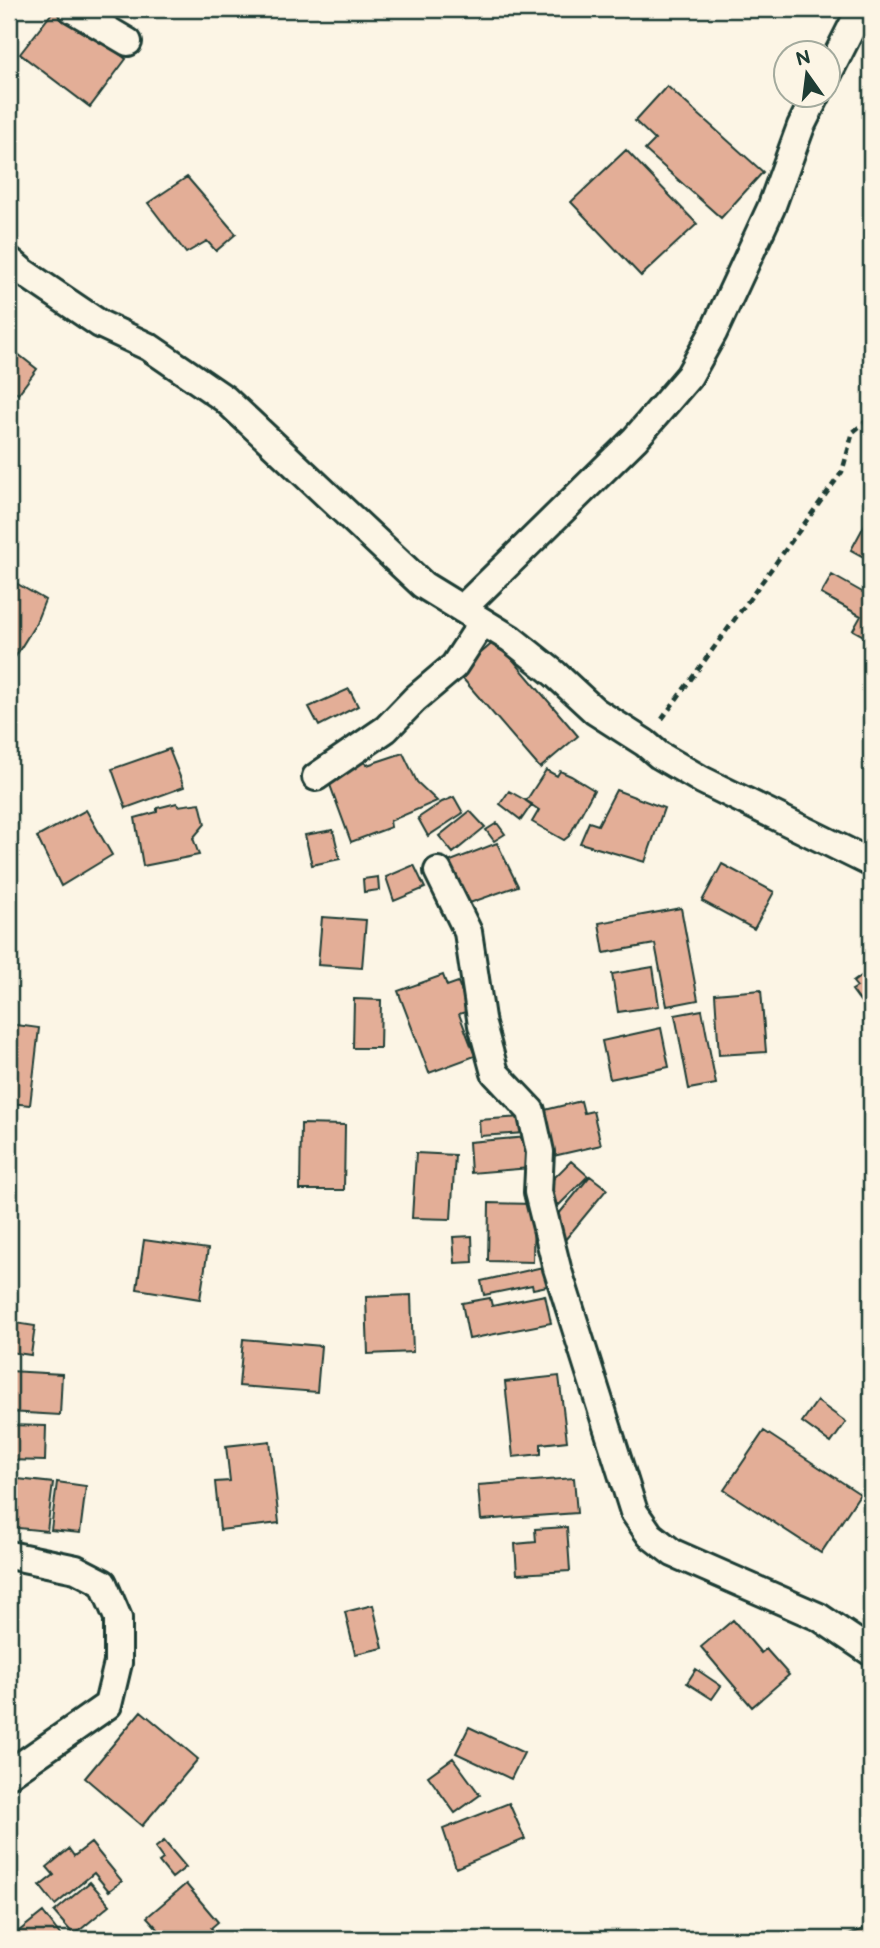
<svg xmlns="http://www.w3.org/2000/svg" width="880" height="1948" font-family="'Balsamiq Sans',sans-serif">
	<style>
		.building { fill: #e3ae97; stroke: #1f3d34; stroke-width: 2 }
		.lines { fill: none; stroke-linecap: round; stroke-linejoin: round }
		.minor-casing { stroke: #1f3d34; stroke-width: 32 }
		.path { stroke: #1f3d34; stroke-width: 4.5; stroke-dasharray: 7 5; stroke-linecap: butt }
		.minor { stroke: #fcf5e5; stroke-width: 26 }
	</style>
	<rect width="100%" height="100%" fill="#fcf5e5"/>
	<filter id="ink" filterUnits="userSpaceOnUse"><feTurbulence type="fractalNoise" baseFrequency=".0143" numOctaves="2"/><feDisplacementMap in="SourceGraphic" scale="14" xChannelSelector="R" yChannelSelector="G"/><feConvolveMatrix kernelMatrix="1 2 1 2 8 2 1 2 1" color-interpolation-filters="sRGB"/></filter>
	<g filter="url(#ink)">
		<path class="building" d="M55 9H60L126 59 90 107 20 54Z
			M667 86 763 172 721 218 645 150 655 140 635 121Z
			M626 150 697 224 641 276 571 202Z
			M187 177 236 234 216 251 207 241 186 253 148 203Z
			M9 347 37 369 18 394 9 387Z
			M871 513V561L851 550Z
			M832 575 871 597V640L853 630 861 616 821 594Z
			M9 579 45 600 35 625 9 667Z
			M496 640 578 736 540 768 458 673Z
			M349 689 358 706 319 726 309 707Z
			M169 749 184 787 126 808 112 769Z
			M403 753 417 782 437 801 390 821 391 827 351 842 326 774 362 760 367 765Z
			M546 770 557 776 560 771 571 776 594 790 569 836 564 840 532 822 539 810 526 801Z
			M616 790 664 808 645 862 580 843 589 822 598 825Z
			M509 791 532 804 521 820 500 804Z
			M454 797 463 813 428 836 418 818 442 802Z
			M177 803 178 806 200 803 205 824 193 838 199 855 143 866 135 818 157 812V808Z
			M86 810 112 855 61 886 37 837Z
			M470 811 485 827 453 853 439 836Z
			M497 823 505 834 494 841 486 830Z
			M333 830 340 859 312 865 305 835Z
			M497 843 518 886 461 906 443 864Z
			M722 864 774 892 754 929 702 901Z
			M414 865 425 888 394 901 386 877Z
			M378 877 379 890 364 892 363 879Z
			M681 908 698 1000 667 1006 655 944 604 953 599 923Z
			M322 917 366 920 362 968 318 965Z
			M653 967 659 1006 618 1012 612 974Z
			M871 969V1016L852 990 857 987 853 982Z
			M443 975 447 986 458 982 469 1011 459 1014 475 1056 429 1073 398 991Z
			M761 990 766 1052 719 1055 715 994Z
			M354 999 381 1000 380 1048H353Z
			M702 1010 716 1084 689 1089 675 1015Z
			M9 1024 39 1028 30 1105 9 1103Z
			M661 1028 669 1067 610 1079 602 1041Z
			M581 1101 584 1113 593 1111 601 1145 549 1157 537 1112Z
			M523 1117 524 1133 480 1136 479 1120Z
			M301 1124 345 1125 344 1190H300Z
			M528 1137 530 1168 471 1173 469 1142Z
			M416 1153 455 1155 451 1219 412 1218Z
			M571 1161 588 1176 559 1205 543 1189Z
			M590 1176 607 1189 565 1240 549 1226Z
			M489 1203 534 1204 533 1262 488 1261Z
			M472 1236 473 1262 455 1263 453 1237Z
			M144 1240 208 1249 200 1299 137 1289Z
			M543 1267 547 1286 533 1289 532 1285 484 1295 481 1281Z
			M411 1295 413 1352 368 1354 366 1297Z
			M545 1295 551 1323 469 1339 462 1303 490 1298 492 1306Z
			M9 1322 35 1326 31 1355 9 1352Z
			M243 1339 321 1346 317 1392 239 1386Z
			M9 1371 62 1374 60 1415 9 1412Z
			M559 1376 567 1441 541 1444V1454L513 1457 505 1382Z
			M817 1401 846 1422 831 1443 802 1422Z
			M9 1425 46 1426 45 1461 9 1460Z
			M764 1431 860 1494 821 1553 724 1490Z
			M270 1441 279 1523 220 1530 215 1482 230 1481 226 1446Z
			M9 1478 53 1483 47 1531 9 1527Z
			M574 1478 577 1513 481 1520 478 1485Z
			M57 1482 86 1486 80 1533 51 1530Z
			M567 1527 570 1571 517 1574 515 1544 536 1542 535 1529Z
			M373 1605 383 1648 355 1654 345 1612Z
			M733 1620 761 1653 766 1649 789 1675 752 1707 701 1647Z
			M696 1669 721 1686 712 1699 687 1683Z
			M141 1711 198 1759 142 1826 85 1778Z
			M469 1727 524 1753 511 1779 456 1753Z
			M453 1758 480 1795 455 1813 428 1776Z
			M509 1803 525 1839 456 1868 443 1829Z
			M164 1841 186 1867 172 1878 159 1862 163 1859 155 1848Z
			M91 1843 122 1881 109 1891 94 1873 55 1905 40 1886 54 1875 47 1867 69 1849 74 1856Z
			M90 1882 110 1905 74 1935 54 1912Z
			M186 1884 218 1922 211 1928 221 1939H167L147 1917Z
			M43 1912 61 1936 57 1939H9Z
			M865 1928 870 1939H840Z"/>
		<g class="lines">
			<defs>
				<path id="minor" d="M72 9 128 42
					M828 74 861 9
					M9 260 23 272 100 324 149 347 225 399 423 585 511 639 555 674 595 711 645 743 659 755 702 780 871 863
					M462 609 635 439 689 376 713 333 771 208 801 126 817 94
					M316 777 386 729 415 699 454 666 482 623
					M438 871 468 932 482 1025 495 1073 531 1111 540 1152 538 1192 557 1268 634 1512 650 1535 673 1553 819 1617 871 1652
					M9 1555 76 1569 103 1583 118 1618V1663L108 1705 9 1774"/>
			</defs>
			<use href="#minor" class="minor-casing"/>
			<path class="path" d="M662 719 842 472 853 432 871 417"/>
			<use href="#minor" class="minor"/>
		</g>
	</g>
	<rect width="880" height="1948" fill="none" stroke="#fcf5e5" stroke-width="35"/>
	<rect x="18" y="18" width="845" height="1913" fill="none" stroke="#1f3d34" stroke-width="2.5" filter="url(#ink)"/>
	<g transform="translate(807 74) rotate(346)"><circle r="33" fill="#fcf5e5" stroke="#a4ab9e" stroke-width="2"/>
	<path d="M0-5L12 26L0 18L-12 26Z" fill="#1f3d34"/>
	<text y="-10" font-size="19" font-weight="bold" text-anchor="middle" fill="#1f3d34">N</text>
	</g>
</svg>
